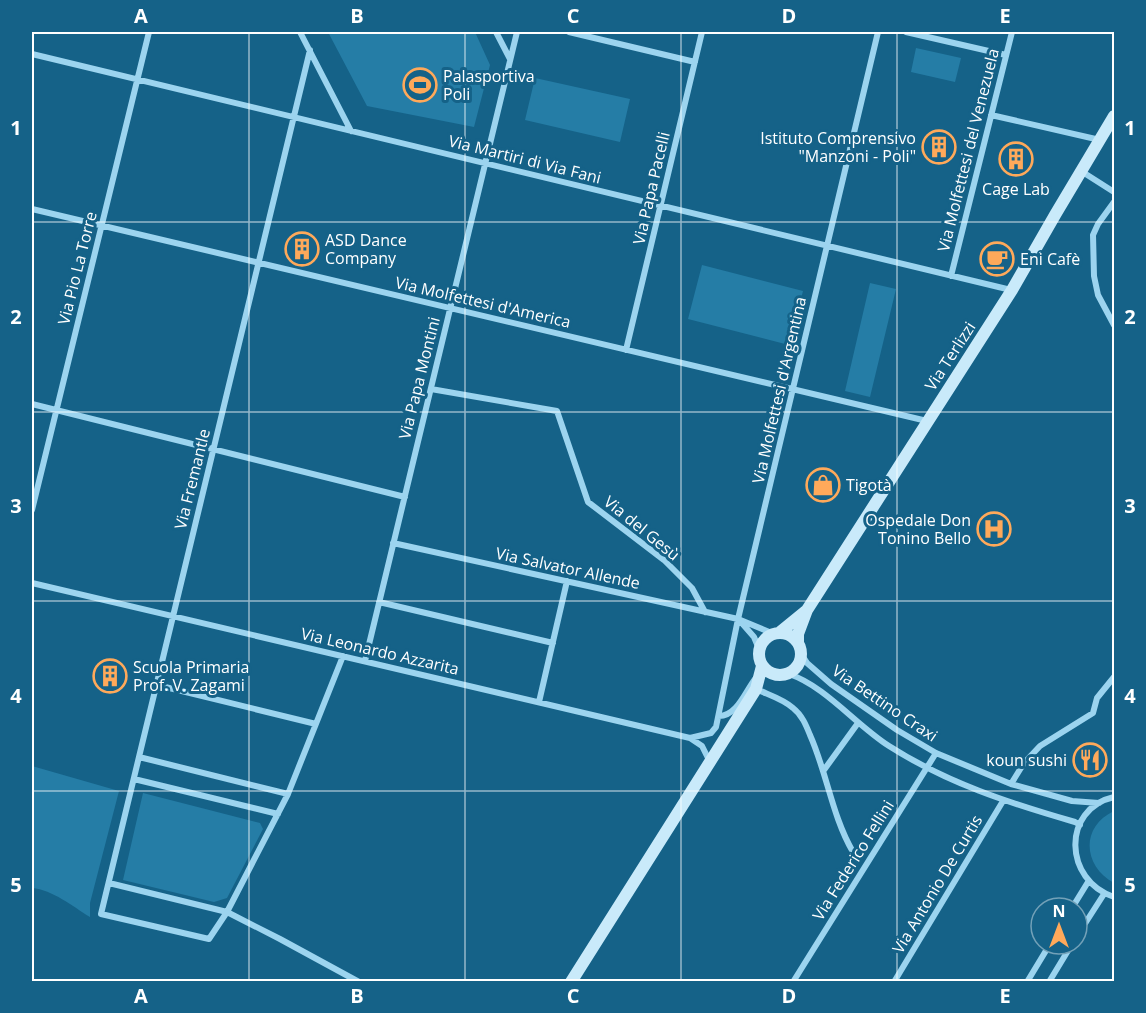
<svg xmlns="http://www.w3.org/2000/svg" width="1146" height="1013" font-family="'Open Sans',sans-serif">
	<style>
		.green { fill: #257da6 }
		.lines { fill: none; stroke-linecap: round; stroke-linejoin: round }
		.minor { stroke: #9cd4ef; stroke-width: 6 }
		.secondary { stroke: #c9eafa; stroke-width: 12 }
		.grid { fill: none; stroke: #fff; stroke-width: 1.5; stroke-opacity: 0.55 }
		.labels { text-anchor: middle; stroke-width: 6; stroke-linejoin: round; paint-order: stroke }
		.poi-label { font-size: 16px; fill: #fff; stroke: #156288; text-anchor: start }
		.street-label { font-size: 16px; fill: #fff; stroke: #156288 }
		.neatline { fill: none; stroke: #fff; stroke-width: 2 }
		.grid-label { font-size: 20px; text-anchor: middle; font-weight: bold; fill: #fff }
	</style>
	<rect width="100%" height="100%" fill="#156288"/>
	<path class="green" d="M328 32H475L490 65 474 127 367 106Z
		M916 48 961 58 955 82 911 72Z
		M535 78 630 99 620 142 525 120Z
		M702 265 803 291 789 345 688 319Z
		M870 283 896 289 870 397 845 391Z
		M32 766 119 791 90 903V917C72 906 53 890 32 888Z
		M143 793 260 823 263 829 227 898 214 902 123 880Z
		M1114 811V883C1083 866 1080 827 1114 811Z"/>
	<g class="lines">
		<path class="minor" d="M300 32 351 131
			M496 32 510 59
			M569 32 695 62
			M906 32 1006 55
			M310 50 101 914 209 939 227 912 288 794 343 656
			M32 54 1011 290
			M991 115 1100 140
			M1081 171 1114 192
			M1114 202 1098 224 1093 235 1094 276 1098 295 1114 325
			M32 209 927 421
			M951 276 1012 32
			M626 350 702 32
			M431 389 557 411 588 502 664 560 692 588 705 612
			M32 404 405 497
			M32 510 149 32
			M393 543 738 619 774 634
			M32 583 690 738 702 746 709 760
			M379 602 553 643
			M740 621 754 637 759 649
			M801 654 807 663 831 684 897 730 936 753 1011 784 1072 801 1099 803
			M365 661 517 32
			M789 674C825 686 856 725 889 746 947 783 1009 803 1075 822L1080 825
			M157 685 316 724
			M756 689C769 695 783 699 793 708 802 715 806 725 810 735 827 773 832 816 853 852
			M539 702 567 581
			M719 716C737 716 745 692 755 679
			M690 738 711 733 716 727 738 619 878 32
			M139 757 288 794
			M824 770 858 723
			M134 779 278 814
			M1011 784 1024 763 1040 746 1093 713 1097 698 1114 677
			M1114 797C1061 809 1064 881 1114 897
			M109 883 227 912 280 939 359 982
			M1072 908 1088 882
			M1077 936 1104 894
			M793 982 936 753
			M894 982 1003 801
			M1027 982 1050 944
			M1049 982 1072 944"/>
		<path class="secondary" d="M759 654a21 21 0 1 1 42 0a21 21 0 1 1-42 0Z
			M779 633 806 611
			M798 643V634L807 610 1012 290 1055 215 1114 116
			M571 982 756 689 762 666"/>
	</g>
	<path class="grid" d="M249 32V982M465 32V982M681 32V982M897 32V982M32 222H1114M32 412H1114M32 601H1114M32 791H1114"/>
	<defs>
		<symbol id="stadium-ring" viewBox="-11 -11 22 22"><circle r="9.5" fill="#156288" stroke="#ffa95a" stroke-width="1.5"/><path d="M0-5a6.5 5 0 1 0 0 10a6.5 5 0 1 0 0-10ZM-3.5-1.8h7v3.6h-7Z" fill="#ffa95a"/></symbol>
		<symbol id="building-ring" viewBox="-11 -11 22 22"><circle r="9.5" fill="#156288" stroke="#ffa95a" stroke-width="1.5"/><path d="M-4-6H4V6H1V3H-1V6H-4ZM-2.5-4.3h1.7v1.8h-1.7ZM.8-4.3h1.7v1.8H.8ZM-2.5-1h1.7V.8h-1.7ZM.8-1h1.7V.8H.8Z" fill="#ffa95a"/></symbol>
		<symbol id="cafe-ring" viewBox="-11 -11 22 22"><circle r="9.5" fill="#156288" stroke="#ffa95a" stroke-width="1.5"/><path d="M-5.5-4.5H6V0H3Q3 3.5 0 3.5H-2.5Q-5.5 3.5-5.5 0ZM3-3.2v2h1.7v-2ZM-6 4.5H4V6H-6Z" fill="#ffa95a"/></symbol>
		<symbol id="shop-ring" viewBox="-11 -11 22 22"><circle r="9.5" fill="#156288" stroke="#ffa95a" stroke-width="1.5"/><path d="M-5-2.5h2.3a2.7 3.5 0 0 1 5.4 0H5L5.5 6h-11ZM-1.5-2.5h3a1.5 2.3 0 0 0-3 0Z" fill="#ffa95a"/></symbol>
		<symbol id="hospital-ring" viewBox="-11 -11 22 22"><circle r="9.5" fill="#156288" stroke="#ffa95a" stroke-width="1.5"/><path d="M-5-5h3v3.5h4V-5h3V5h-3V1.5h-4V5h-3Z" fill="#ffa95a"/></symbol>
		<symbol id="restaurant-ring" viewBox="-11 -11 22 22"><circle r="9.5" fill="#156288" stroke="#ffa95a" stroke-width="1.5"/><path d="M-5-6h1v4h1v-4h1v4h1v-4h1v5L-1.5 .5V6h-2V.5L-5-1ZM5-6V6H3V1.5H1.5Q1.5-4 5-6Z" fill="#ffa95a"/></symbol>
	</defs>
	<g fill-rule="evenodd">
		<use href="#stadium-ring" x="401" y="66" width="38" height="38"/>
		<use href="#building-ring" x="920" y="128" width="38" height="38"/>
		<use href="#building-ring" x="997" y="140" width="38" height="38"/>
		<use href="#building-ring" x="283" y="230" width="38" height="38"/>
		<use href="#cafe-ring" x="978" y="240" width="38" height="38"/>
		<use href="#shop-ring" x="804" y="466" width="38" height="38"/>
		<use href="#hospital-ring" x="975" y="510" width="38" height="38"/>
		<use href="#building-ring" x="91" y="657" width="38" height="38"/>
		<use href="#restaurant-ring" x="1071" y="741" width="38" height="38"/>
	</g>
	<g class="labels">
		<g class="poi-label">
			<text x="443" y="82">Palasportiva<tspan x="443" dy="18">Poli</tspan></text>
			<text x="916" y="144" text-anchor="end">Istituto Comprensivo<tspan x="916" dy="18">"Manzoni - Poli"</tspan></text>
			<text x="1016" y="195" text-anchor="middle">Cage Lab</text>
			<text x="325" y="246">ASD Dance<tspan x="325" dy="18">Company</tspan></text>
			<text x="1020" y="265">Eni Cafè</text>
			<text x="846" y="491">Tigotà</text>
			<text x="971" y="526" text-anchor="end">Ospedale Don<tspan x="971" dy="18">Tonino Bello</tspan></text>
			<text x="133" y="673">Scuola Primaria<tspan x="133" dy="18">Prof. V. Zagami</tspan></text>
			<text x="1067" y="766" text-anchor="end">koun sushi</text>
		</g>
		<g class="street-label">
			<text transform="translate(968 150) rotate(-76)" y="6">Via Molfettesi del Venezuela</text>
			<text transform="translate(525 159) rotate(14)" y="6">Via Martiri di Via Fani</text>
			<text transform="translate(651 188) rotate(-77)" y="6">Via Papa Pacelli</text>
			<text transform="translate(77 268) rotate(-76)" y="6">Via Pio La Torre</text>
			<text transform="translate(483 302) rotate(13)" y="6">Via Molfettesi d'America</text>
			<text transform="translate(950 356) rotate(-57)" y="6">Via Terlizzi</text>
			<text transform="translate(419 378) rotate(-76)" y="6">Via Papa Montini</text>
			<text transform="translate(779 390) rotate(-77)" y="6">Via Molfettesi d'Argentina</text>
			<text transform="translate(192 479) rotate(-76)" y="6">Via Fremantle</text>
			<text transform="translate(642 528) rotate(39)" y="6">Via del Gesù</text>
			<text transform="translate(568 568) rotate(12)" y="6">Via Salvator Allende</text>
			<text transform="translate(380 651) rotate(13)" y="6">Via Leonardo Azzarita</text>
			<text transform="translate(885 703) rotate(34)" y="6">Via Bettino Craxi</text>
			<text transform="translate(853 860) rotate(-58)" y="6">Via Federico Fellini</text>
			<text transform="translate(937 884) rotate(-59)" y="6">Via Antonio De Curtis</text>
		</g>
	</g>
	<rect width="1146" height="1013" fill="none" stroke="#156288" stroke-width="66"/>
	<g transform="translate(1059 926)"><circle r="28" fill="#156288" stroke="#73a1b8" stroke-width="1.5"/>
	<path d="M0-4.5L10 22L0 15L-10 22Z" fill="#ffa95a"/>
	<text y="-9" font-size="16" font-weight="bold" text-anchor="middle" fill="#ffffff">N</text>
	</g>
	<rect x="33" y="33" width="1080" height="947" class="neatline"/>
	<g class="grid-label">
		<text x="141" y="23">A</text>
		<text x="357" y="23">B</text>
		<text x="573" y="23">C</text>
		<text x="789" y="23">D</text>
		<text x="1005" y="23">E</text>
		<text x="16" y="135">1</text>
		<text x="1130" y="135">1</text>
		<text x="16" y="324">2</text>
		<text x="1130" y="324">2</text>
		<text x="16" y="513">3</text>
		<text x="1130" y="513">3</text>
		<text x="16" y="703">4</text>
		<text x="1130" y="703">4</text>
		<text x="16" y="892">5</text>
		<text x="1130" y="892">5</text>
		<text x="141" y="1003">A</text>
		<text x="357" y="1003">B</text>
		<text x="573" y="1003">C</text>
		<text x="789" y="1003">D</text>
		<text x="1005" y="1003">E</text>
	</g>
</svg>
